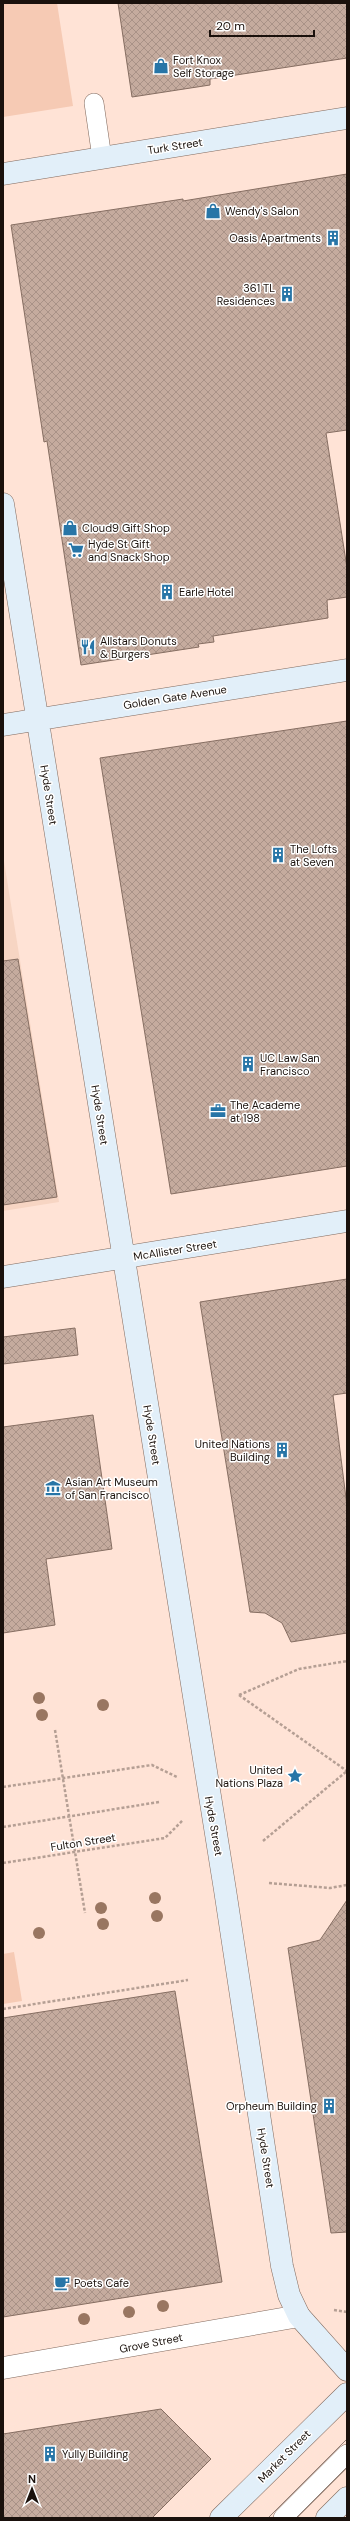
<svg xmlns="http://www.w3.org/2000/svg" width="350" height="2521" font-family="'DM Sans',sans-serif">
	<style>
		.built { fill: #f7d5c3 }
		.green { fill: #f6cab4 }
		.building { fill: url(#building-cross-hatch); stroke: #866e62 }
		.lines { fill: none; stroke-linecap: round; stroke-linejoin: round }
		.lane-casing { stroke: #826a5e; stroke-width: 20 }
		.street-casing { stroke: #826a5e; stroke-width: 23 }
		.secondary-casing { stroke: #826a5e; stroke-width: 23 }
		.path { stroke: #b59f94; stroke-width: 2.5; stroke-dasharray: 3 2; stroke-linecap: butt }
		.lane { stroke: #fff; stroke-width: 19 }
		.street { stroke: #fff; stroke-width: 22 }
		.secondary { stroke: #e2eff9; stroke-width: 22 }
		.tram { stroke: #927f76; stroke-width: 1 }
		.tree { fill: #997661 }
		.labels { text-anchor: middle; stroke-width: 3; stroke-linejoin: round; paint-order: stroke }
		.poi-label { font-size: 11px; fill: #1a110c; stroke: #fff; text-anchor: start }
		.street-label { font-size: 11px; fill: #1a110c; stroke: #fff }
	</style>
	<defs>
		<pattern id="building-cross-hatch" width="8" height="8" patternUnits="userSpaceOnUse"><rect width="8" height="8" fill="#c5ab9e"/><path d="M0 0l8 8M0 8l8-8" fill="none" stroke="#a99287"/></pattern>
	</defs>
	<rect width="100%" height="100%" fill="#ffe3d6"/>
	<path class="built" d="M3 855 59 1202 3 1211Z"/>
	<path class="green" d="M3 3H57L73 106 3 117Z
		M14 1952 22 2001 3 2004V1954Z"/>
	<path class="building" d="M118 3H347V58L210 79V85L132 97Z
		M347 174V430L326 433 347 568V597L327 600 328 618 213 636 214 642 198 644 199 647 81 665 47 441 44 442 11 225 183 199V201Z
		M347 721V1166L171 1194 100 758Z
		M18 959 57 1197 3 1205V961Z
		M347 1279V1393L333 1395 347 1506V1633L291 1642 282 1623 265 1613 250 1612 200 1302Z
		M75 1328 78 1355 3 1364V1337Z
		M93 1415 112 1549 46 1559 55 1625 3 1633V1427Z
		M347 1900V2232L331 2233 288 1948 320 1940Z
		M175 1991 222 2282 3 2317V2018Z
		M161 2409 211 2459 152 2518H3V2434Z"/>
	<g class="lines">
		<defs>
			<path id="lane" d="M94 103 102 158
				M283 2518 347 2454"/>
			<path id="street" d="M3 2368 299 2316"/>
			<path id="secondary" d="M3 174 347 118
				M3 504 225 1890 282 2266 289 2295 299 2316 347 2370
				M3 725 347 670
				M3 1277 347 1221
				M221 2518 347 2394
				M327 2518 347 2498"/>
		</defs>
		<use href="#lane" class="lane-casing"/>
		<use href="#street" class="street-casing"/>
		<use href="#secondary" class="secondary-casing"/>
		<path class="path" d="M239 1695 347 1771
			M239 1695 299 1669 347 1661
			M55 1730 85 1913
			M3 1787 152 1765 177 1777
			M3 1827 159 1802
			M263 1841 347 1771
			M3 1863 165 1838 183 1820
			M269 1883 330 1888 347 1885
			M3 2009 188 1980
			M334 2310 347 2312"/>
		<use href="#lane" class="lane"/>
		<use href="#street" class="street"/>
		<use href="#secondary" class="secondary"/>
		<path class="tram" d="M268 2518 347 2439
			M296 2518 347 2467"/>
	</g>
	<g class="tree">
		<circle cx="39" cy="1698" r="6"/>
		<circle cx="103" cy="1705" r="6"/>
		<circle cx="42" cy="1715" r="6"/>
		<circle cx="155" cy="1898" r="6"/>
		<circle cx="101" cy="1908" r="6"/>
		<circle cx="157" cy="1916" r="6"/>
		<circle cx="103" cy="1924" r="6"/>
		<circle cx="39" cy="1933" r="6"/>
		<circle cx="163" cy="2306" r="6"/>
		<circle cx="129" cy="2312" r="6"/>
		<circle cx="84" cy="2319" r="6"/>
	</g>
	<defs>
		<symbol id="shop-bare" viewBox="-9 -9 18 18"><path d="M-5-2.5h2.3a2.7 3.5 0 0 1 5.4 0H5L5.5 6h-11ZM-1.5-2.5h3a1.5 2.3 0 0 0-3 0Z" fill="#2775a7" stroke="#fff" stroke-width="2.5" paint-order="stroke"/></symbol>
		<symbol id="building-bare" viewBox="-9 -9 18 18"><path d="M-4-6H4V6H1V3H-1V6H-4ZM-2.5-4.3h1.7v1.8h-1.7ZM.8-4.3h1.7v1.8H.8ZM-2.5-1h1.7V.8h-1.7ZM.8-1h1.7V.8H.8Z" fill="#2775a7" stroke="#fff" stroke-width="2.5" paint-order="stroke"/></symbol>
		<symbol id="supermarket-bare" viewBox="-9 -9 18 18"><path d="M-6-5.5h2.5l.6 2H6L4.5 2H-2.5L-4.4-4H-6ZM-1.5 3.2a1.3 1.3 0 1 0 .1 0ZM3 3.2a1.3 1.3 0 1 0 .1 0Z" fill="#2775a7" stroke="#fff" stroke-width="2.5" paint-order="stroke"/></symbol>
		<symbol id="restaurant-bare" viewBox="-9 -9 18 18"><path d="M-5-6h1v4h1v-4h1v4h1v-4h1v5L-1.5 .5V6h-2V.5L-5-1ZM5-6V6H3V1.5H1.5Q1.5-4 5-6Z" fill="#2775a7" stroke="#fff" stroke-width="2.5" paint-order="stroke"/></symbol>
		<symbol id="office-bare" viewBox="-9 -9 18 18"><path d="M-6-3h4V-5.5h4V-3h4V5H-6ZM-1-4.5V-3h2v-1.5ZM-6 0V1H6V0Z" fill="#2775a7" stroke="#fff" stroke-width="2.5" paint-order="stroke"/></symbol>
		<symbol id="museum-bare" viewBox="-9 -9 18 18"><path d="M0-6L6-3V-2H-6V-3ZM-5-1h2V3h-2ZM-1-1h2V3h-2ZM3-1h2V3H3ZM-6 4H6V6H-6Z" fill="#2775a7" stroke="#fff" stroke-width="2.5" paint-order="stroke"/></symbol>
		<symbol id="sight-bare" viewBox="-9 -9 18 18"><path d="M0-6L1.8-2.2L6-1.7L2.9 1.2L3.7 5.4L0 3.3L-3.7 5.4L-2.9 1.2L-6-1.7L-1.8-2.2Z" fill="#2775a7" stroke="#fff" stroke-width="2.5" paint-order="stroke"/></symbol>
		<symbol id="cafe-bare" viewBox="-9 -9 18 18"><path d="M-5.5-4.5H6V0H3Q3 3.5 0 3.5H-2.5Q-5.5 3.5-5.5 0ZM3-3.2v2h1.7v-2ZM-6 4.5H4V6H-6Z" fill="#2775a7" stroke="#fff" stroke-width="2.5" paint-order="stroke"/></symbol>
	</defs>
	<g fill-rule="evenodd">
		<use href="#shop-bare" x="150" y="55" width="22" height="22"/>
		<use href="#shop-bare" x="202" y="200" width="22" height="22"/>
		<use href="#building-bare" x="322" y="227" width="22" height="22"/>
		<use href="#building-bare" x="276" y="283" width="22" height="22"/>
		<use href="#shop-bare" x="59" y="517" width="22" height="22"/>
		<use href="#supermarket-bare" x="65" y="539" width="22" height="22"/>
		<use href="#building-bare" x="156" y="581" width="22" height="22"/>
		<use href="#restaurant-bare" x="77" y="636" width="22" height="22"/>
		<use href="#building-bare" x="267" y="844" width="22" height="22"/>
		<use href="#building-bare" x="237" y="1053" width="22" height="22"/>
		<use href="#office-bare" x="207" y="1100" width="22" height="22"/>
		<use href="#building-bare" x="271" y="1439" width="22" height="22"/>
		<use href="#museum-bare" x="42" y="1477" width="22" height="22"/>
		<use href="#sight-bare" x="284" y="1765" width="22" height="22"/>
		<use href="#building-bare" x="318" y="2095" width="22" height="22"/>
		<use href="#cafe-bare" x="51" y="2272" width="22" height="22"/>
		<use href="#building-bare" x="39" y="2443" width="22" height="22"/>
	</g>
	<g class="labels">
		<g class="poi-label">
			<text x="173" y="64">Fort Knox<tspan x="173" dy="13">Self Storage</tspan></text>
			<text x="225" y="215">Wendy's Salon</text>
			<text x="321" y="242" text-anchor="end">Oasis Apartments</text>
			<text x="275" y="292" text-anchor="end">361 TL<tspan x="275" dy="13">Residences</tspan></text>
			<text x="82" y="532">Cloud9 Gift Shop</text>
			<text x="88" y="548">Hyde St Gift<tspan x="88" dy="13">and Snack Shop</tspan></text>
			<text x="179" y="596">Earle Hotel</text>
			<text x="100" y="645">Allstars Donuts<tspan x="100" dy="13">&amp; Burgers</tspan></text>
			<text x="290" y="853">The Lofts<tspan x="290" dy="13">at Seven</tspan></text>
			<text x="260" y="1062">UC Law San<tspan x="260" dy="13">Francisco</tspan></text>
			<text x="230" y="1109">The Academe<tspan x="230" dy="13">at 198</tspan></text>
			<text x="270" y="1448" text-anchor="end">United Nations<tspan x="270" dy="13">Building</tspan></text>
			<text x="65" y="1486">Asian Art Museum<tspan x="65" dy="13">of San Francisco</tspan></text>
			<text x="283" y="1774" text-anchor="end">United<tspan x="283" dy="13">Nations Plaza</tspan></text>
			<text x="317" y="2110" text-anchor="end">Orpheum Building</text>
			<text x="74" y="2287">Poets Cafe</text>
			<text x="62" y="2458">Yully Building</text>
		</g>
		<g class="street-label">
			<text transform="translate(175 146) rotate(-9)" y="4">Turk Street</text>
			<text transform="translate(175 697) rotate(-9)" y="4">Golden Gate Avenue</text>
			<text transform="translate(49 795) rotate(81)" y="4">Hyde Street</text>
			<text transform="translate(100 1115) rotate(81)" y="4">Hyde Street</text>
			<text transform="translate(175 1250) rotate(-9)" y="4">McAllister Street</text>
			<text transform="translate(152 1435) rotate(81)" y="4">Hyde Street</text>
			<text transform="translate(214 1826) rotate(80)" y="4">Hyde Street</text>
			<text transform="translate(83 1842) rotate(-9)" y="4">Fulton Street</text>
			<text transform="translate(266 2158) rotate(81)" y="4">Hyde Street</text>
			<text transform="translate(151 2343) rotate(-11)" y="4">Grove Street</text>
			<text transform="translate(284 2456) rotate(-45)" y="4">Market Street</text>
		</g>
	</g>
	<rect width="350" height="2521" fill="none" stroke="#1a110c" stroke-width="8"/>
	<g transform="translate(32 2489)" stroke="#ffffff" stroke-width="3" paint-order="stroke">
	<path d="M0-3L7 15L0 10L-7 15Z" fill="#1a110c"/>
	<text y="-6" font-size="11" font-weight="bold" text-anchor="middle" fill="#1a110c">N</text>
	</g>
	<path d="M210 30v6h104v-6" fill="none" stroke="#1a110c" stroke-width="2"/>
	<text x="216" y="30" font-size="12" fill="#1a110c" stroke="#ffffff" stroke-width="3" paint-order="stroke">20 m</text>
</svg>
